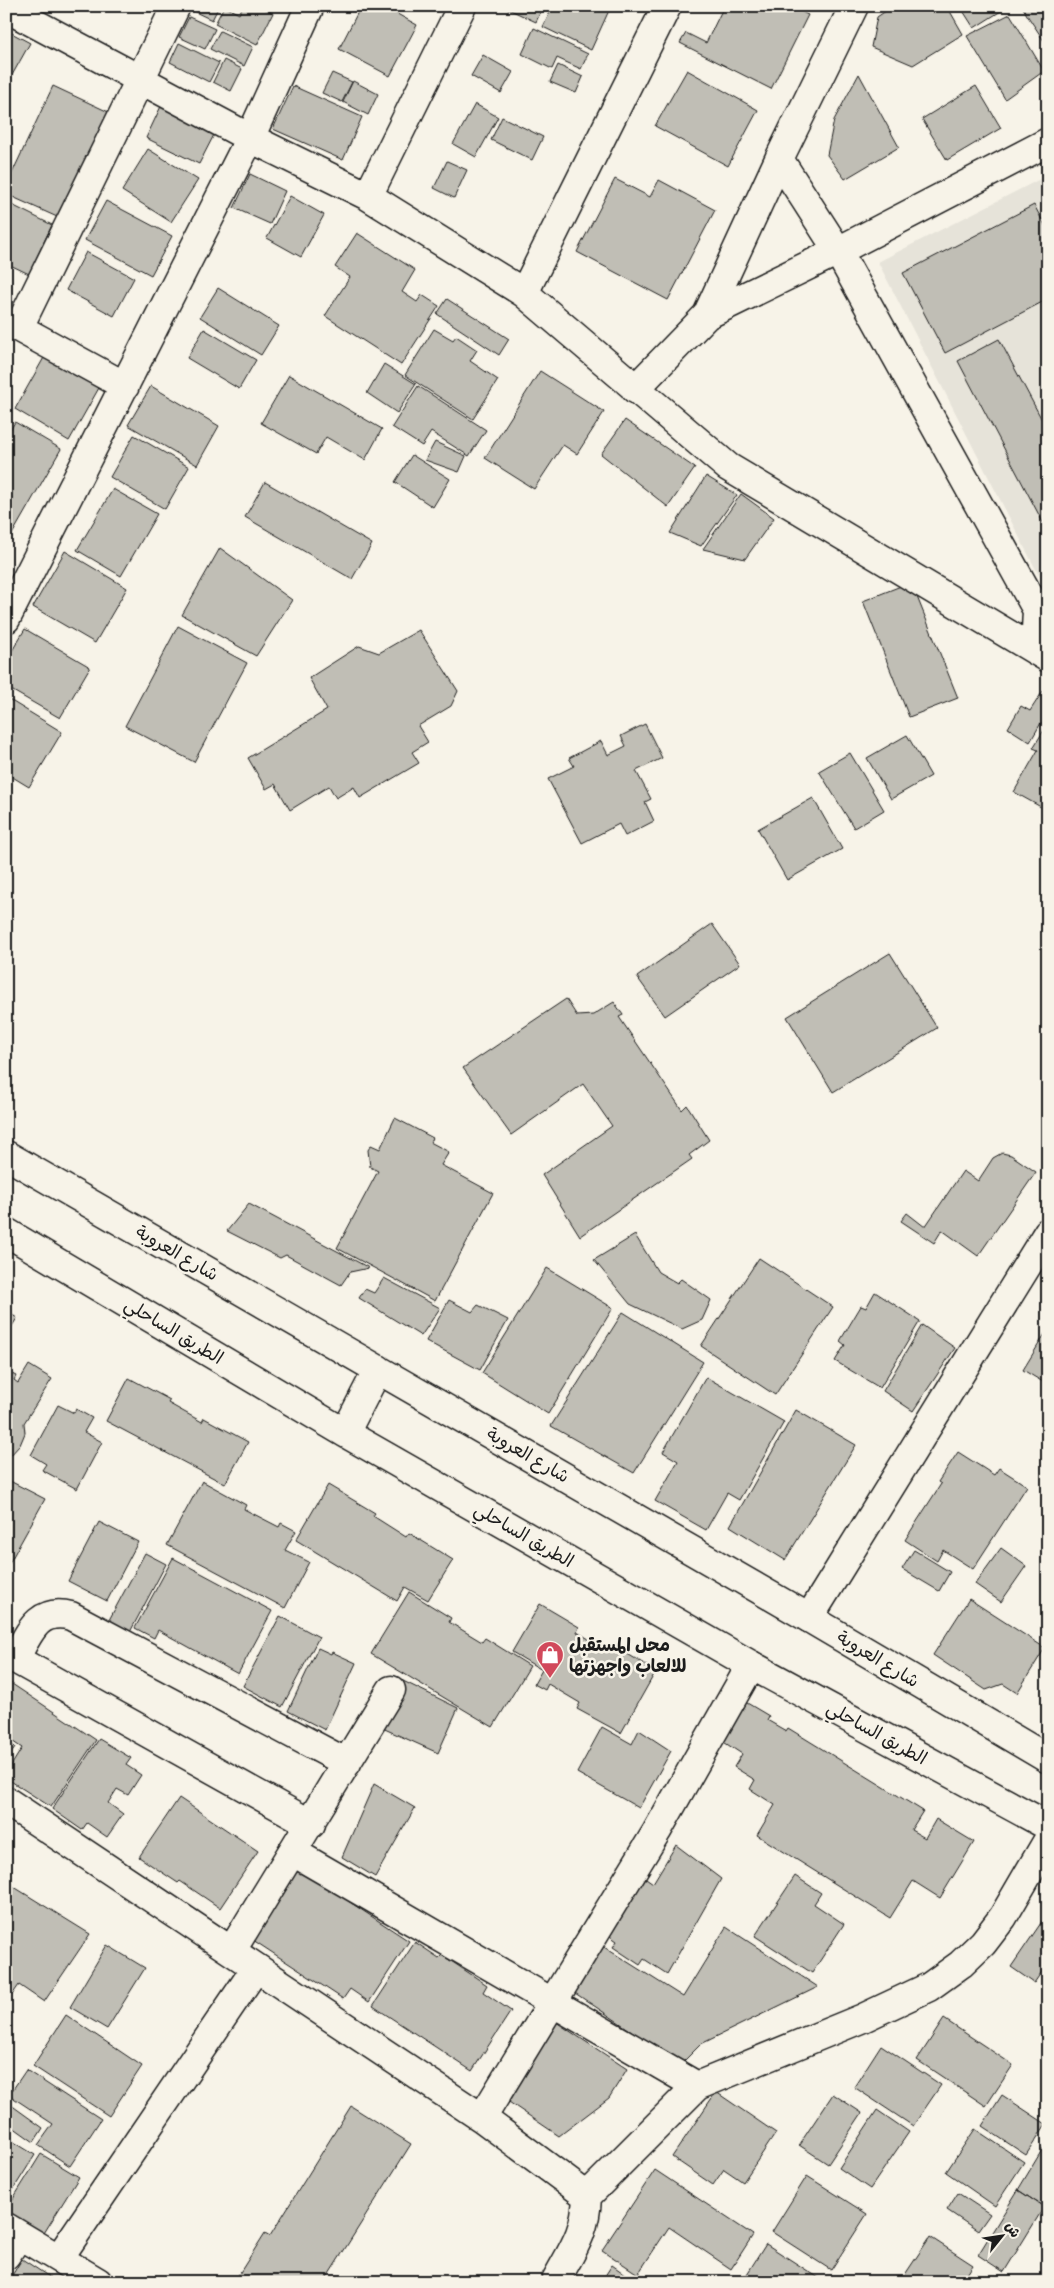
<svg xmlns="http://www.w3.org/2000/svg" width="1054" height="2288" font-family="Dekko,'Playpen Sans Arabic',sans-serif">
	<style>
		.built { fill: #e6e3d9 }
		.building { fill: #c0beb5; stroke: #1c1c1c }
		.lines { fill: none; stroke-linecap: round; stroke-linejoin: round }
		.minor-casing { stroke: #1c1c1c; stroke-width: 31 }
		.highway-casing { stroke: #1c1c1c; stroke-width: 31 }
		.minor { stroke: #f7f3e8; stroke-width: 28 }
		.highway { stroke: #f7f3e8; stroke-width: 28 }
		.labels { text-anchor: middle; stroke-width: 5; stroke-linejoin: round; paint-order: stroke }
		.street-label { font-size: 18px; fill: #1c1c1c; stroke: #f7f3e8 }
		.poi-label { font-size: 18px; font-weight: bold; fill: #1c1c1c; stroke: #f7f3e8; text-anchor: start }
	</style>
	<rect width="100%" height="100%" fill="#f7f3e8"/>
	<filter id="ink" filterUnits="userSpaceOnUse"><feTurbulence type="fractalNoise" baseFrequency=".02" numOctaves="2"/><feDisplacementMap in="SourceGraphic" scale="10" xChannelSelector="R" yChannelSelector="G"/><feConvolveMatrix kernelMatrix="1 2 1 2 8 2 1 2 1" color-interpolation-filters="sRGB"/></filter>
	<g filter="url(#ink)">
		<path class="built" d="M1048 175V593L878 262Z"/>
		<path class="building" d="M192 6H219L212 20 191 10Z
			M224 6 239 14 243 6H260L273 13 257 45 215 24Z
			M361 6H383L417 25 390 76 339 49Z
			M502 6H543L536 22Z
			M553 6H611L591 50 543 27Z
			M724 6H790L808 15 771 89 680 43 686 33 706 43Z
			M893 6H947L963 34 913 65 871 47 877 17Z
			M960 6H1009L974 28Z
			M1022 6H1048V47L1027 15Z
			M1010 14 1044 71 1005 99 967 36Z
			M189 17 215 29 205 49 179 37Z
			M534 28 588 54 581 69 557 58 552 69 522 54Z
			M6 30 30 43 6 86Z
			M220 31 253 47 244 66 210 49Z
			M179 43 219 63 209 82 170 62Z
			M483 55 513 72 501 93 471 76Z
			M224 60 242 69 231 91 213 82Z
			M558 65 583 77 576 93 550 82Z
			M687 70 758 110 728 166 655 126Z
			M332 73 352 82 342 102 322 93Z
			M859 74 899 147 845 179 827 155 834 120Z
			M353 81 378 94 368 115 343 102Z
			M53 86 115 115 66 221 6 194V186Z
			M293 86 362 117 343 160 273 129Z
			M976 86 1001 128 947 160 922 119Z
			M163 102 217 129 199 164 146 138Z
			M475 104 498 117 476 157 453 144Z
			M502 117 543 137 532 160 491 140Z
			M148 149 198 180 171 222 122 191Z
			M447 161 467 170 454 198 434 188Z
			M250 174 285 191 270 224 234 208Z
			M615 179 650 197 659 180 715 210 668 300 577 252Z
			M290 196 324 215 301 257 267 238Z
			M106 201 172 236 151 275 85 240Z
			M6 202 52 225 29 274 6 263Z
			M1034 205 1048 231V299L945 353 903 273Z
			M357 233 415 270 402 292 417 302 422 295 439 306 401 365 325 316 350 277 335 267Z
			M86 252 134 278 114 316 66 290Z
			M218 288 279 326 261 355 200 317Z
			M447 299 509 339 499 355 437 314Z
			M204 329 256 360 239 389 187 358Z
			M434 329 453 340 456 336 477 350 470 361 498 380 473 419 405 375Z
			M999 339 1048 431V532L958 361Z
			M50 347 104 379 69 441 15 409Z
			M384 364 416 384 397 413 367 393Z
			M540 371 604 412 577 454 563 445 534 489 485 458Z
			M289 375 382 429 365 460 326 437 316 454 261 423Z
			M151 386 219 426 197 465 128 425Z
			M418 386 486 430 469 456 431 432 422 446 392 427Z
			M625 420 695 468 668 507 601 454Z
			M15 422 61 449 6 545V437Z
			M134 435 189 467 165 509 110 477Z
			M435 442 466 456 459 472 425 460Z
			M412 455 450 479 433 507 395 482Z
			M706 476 737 495 701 546 670 533Z
			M265 482 372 544 352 579 245 517Z
			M113 489 157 514 121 576 77 550Z
			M741 494 774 518 745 559 703 549Z
			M220 548 292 600 256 656 182 615Z
			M65 551 127 588 95 643 33 607Z
			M911 582 958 698 909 717 863 601Z
			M178 626 247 663 194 762 125 726Z
			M25 629 90 667 60 718 6 687V661Z
			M419 630 458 691 451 706 418 726 428 742 412 752 419 763 360 798 354 787 336 798 329 786 290 810 275 784 266 789 248 758 327 710 309 678 359 646 379 653Z
			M1043 691 1048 694V727L1041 723 1030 742 1008 728 1021 706 1030 711Z
			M8 699 62 732 29 787 6 773Z
			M645 724 662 758 636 771 651 799 645 802 654 821 625 836 619 824 582 843 548 779 574 766 569 758 601 741 608 755 626 746 621 736Z
			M1044 730 1048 732V811L1014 792 1038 750 1033 748Z
			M907 735 931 776 891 799 867 758Z
			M850 753 884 810 854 828 819 771Z
			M813 798 842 849 787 880 758 829Z
			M712 924 740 964 665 1016 637 977Z
			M890 953 937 1028 833 1092 787 1017Z
			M566 999 577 1016 593 1015 614 1002 623 1015 619 1017 682 1110 687 1105 709 1140 689 1155 692 1159 580 1236 542 1175 612 1126 583 1084 511 1135 463 1068Z
			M395 1118 433 1138 430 1142 449 1152 441 1165 493 1193 435 1301 337 1248 378 1171 370 1167 368 1150 371 1145 380 1149Z
			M1002 1153 1011 1155 1036 1172 978 1256 942 1230 934 1243 901 1221 907 1213 925 1227 963 1171 978 1181 993 1158Z
			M249 1204 369 1268 350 1272 341 1285 286 1255 280 1258 227 1231Z
			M635 1235 658 1272 677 1283 681 1279 711 1300 702 1320 682 1329 630 1304 594 1260Z
			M759 1258 833 1307 775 1395 701 1346Z
			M547 1268 613 1308 548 1414 482 1373Z
			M384 1278 440 1308 421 1336 359 1298 365 1289 374 1293Z
			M875 1292 920 1321 880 1388 835 1361 845 1345 840 1341 861 1306 866 1308Z
			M449 1300 472 1312 478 1305 508 1320 480 1370 426 1341Z
			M6 1311 17 1318 6 1336Z
			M623 1312 703 1362 634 1473 551 1426Z
			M922 1325 955 1348 913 1411 883 1391Z
			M1048 1329V1385L1023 1370Z
			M29 1365 52 1379 24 1423 25 1433 20 1445 9 1457 6 1456V1371L16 1376 14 1380 18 1383Z
			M706 1377 784 1422 739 1500 727 1493 706 1530 655 1501 678 1461 663 1452Z
			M129 1378 170 1400 168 1403 202 1422 204 1418 248 1442 225 1484 106 1421Z
			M58 1405 74 1413 76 1409 92 1418 84 1432 102 1442 77 1489 42 1470 46 1464 31 1455Z
			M796 1410 856 1445 785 1560 730 1526Z
			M958 1452 994 1475 999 1468 1027 1486 973 1569 943 1550 937 1561 905 1540 941 1484 938 1482Z
			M6 1479 45 1499 6 1569Z
			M202 1481 246 1505 244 1509 279 1527 281 1523 296 1531 285 1550 309 1562 285 1608 167 1545Z
			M328 1485 375 1513 373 1516 406 1537 409 1533 453 1560 428 1600 405 1587 397 1601 296 1540Z
			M99 1522 138 1542 107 1601 68 1581Z
			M1001 1548 1026 1566 1001 1602 975 1584Z
			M914 1550 950 1572 939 1591 902 1569Z
			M145 1553 166 1564 130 1632 109 1620Z
			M173 1558 272 1611 238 1674 158 1630 154 1638 135 1628Z
			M409 1592 451 1618 449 1622 482 1642 485 1638 530 1666 493 1727 371 1654Z
			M969 1599 1045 1648 1017 1693 1003 1684 986 1690 933 1655Z
			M540 1604 579 1627 577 1632 611 1652 614 1646 656 1671 621 1733 577 1709 580 1703 548 1684 545 1690 534 1684 542 1670 512 1652Z
			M280 1616 319 1637 282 1707 243 1686Z
			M318 1648 331 1654 332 1652 356 1663 325 1730 288 1711Z
			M399 1679 458 1708 438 1753 378 1726Z
			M6 1680 96 1740 51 1807 6 1778V1774L22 1748 6 1737Z
			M742 1700 769 1716 767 1720 786 1731 788 1728 923 1811 911 1830 925 1838 936 1819 974 1842 940 1898 913 1881 890 1918 757 1835 775 1805 750 1789 755 1780 734 1767 742 1754 719 1739Z
			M602 1727 632 1744 639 1730 671 1751 639 1808 577 1773Z
			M99 1739 131 1758 126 1765 141 1775 128 1795 117 1789 108 1803 123 1814 107 1837 87 1823 82 1830 52 1809Z
			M6 1741 15 1747 6 1760Z
			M374 1784 415 1808 375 1877 342 1857Z
			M179 1798 258 1851 220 1908 180 1881 178 1883 139 1857Z
			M676 1845 721 1879 667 1974 644 1959 640 1965 613 1947 617 1941 601 1930 639 1873 653 1883Z
			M298 1868 409 1941 369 2002 350 1989 343 1999 253 1940Z
			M795 1876 821 1893 814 1904 844 1924 812 1973 755 1936Z
			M6 1882 90 1934 44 2002 19 1985 12 1995 6 1991Z
			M1043 1920 1048 1924V1963L1034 1983 1011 1967Z
			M726 1927 818 1987 701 2044 681 2064 566 1987 596 1942 683 1997Z
			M415 1942 439 1958 442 1955 487 1985 483 1992 511 2011 472 2071 373 2006Z
			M107 1945 145 1968 107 2029 70 2007Z
			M66 2015 142 2066 109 2116 33 2066Z
			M550 2018 627 2069 609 2098 559 2136 500 2096Z
			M944 2019 1013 2065 986 2106 917 2060Z
			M881 2045 941 2085 913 2126 854 2087Z
			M26 2070 101 2119 70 2166 38 2145 53 2124 9 2095Z
			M716 2092 776 2133 743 2182 724 2169 713 2185 672 2157Z
			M833 2094 862 2113 828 2164 799 2145Z
			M1002 2095 1046 2124 1026 2155 982 2126Z
			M7 2102 43 2128 34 2142 6 2122Z
			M351 2106 411 2144 324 2282H234L265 2233 270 2236Z
			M877 2110 909 2132 870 2189 839 2168Z
			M975 2129 1024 2162 995 2206 946 2172Z
			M6 2137 35 2155 6 2201Z
			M1048 2140V2200L1044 2207 1018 2190Z
			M41 2154 79 2177 41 2238 6 2217V2210Z
			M655 2170 753 2235 731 2269 669 2227 638 2274 602 2250Z
			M807 2176 867 2214 831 2270 772 2232Z
			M1018 2190 1044 2207 1004 2272 978 2255Z
			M958 2193 990 2214 978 2231 947 2210Z
			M930 2237 973 2265 962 2282H900Z
			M766 2244 825 2282H742Z
			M22 2259 57 2282H8Z
			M612 2265 636 2282H601Z
			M977 2274 990 2282H972Z"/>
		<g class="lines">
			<defs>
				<path id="minor" d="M6 8 250 138 368 196 524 293 728 467 1048 658
					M779 159 838 251 1037 610 1035 650
					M368 196 462 6
					M524 293 667 6
					M707 315 838 251 1048 142
					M6 321 125 386
					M19 327 176 6
					M635 389 707 315 779 159 854 6
					M6 619 250 138 310 6
					M809 1618 1048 1232
					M6 1654 311 1824
					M15 1659C29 1634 37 1607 71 1616L347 1763
					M6 1801 482 2118 587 2196
					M293 1852 697 2086
					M232 1950 391 1690
					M482 2118 657 1831 751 1665
					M6 2227 98 2282
					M6 2255 19 2235
					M59 2258 256 1968
					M555 2282C572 2250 586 2233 587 2196L697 2086 863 2018 929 1987 961 1964 983 1943 1003 1917 1048 1840"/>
				<path id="highway" d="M6 1155 809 1618 1048 1759
					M6 1232 345 1433 751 1665 1048 1826
					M345 1433 378 1369"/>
			</defs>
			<use href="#minor" class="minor-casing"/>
			<use href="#highway" class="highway-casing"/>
			<use href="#minor" class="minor"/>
			<use href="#highway" class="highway"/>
		</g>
	</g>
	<defs>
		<symbol id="shop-pin" viewBox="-11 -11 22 30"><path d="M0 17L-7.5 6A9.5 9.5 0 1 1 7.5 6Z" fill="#d1495b" stroke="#f7f3e8"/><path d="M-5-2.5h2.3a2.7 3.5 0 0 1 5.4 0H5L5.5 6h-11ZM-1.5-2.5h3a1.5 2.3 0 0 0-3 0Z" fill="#fff"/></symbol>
	</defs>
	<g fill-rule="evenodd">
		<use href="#shop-pin" x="534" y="1639" width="32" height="43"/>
	</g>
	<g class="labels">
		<g class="street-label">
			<text transform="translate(177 1253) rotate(30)" y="6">شارع العروبة</text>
			<text transform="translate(174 1331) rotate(31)" y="6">الطريق الساحلي</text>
			<text transform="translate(528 1455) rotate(30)" y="6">شارع العروبة</text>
			<text transform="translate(524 1535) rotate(30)" y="6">الطريق الساحلي</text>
			<text transform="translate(878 1659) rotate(31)" y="6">شارع العروبة</text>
			<text transform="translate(877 1733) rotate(29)" y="6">الطريق الساحلي</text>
		</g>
		<g class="poi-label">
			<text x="569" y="1651">محل المستقبل<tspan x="569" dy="21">للالعاب واجهزتها</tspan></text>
		</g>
	</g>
	<rect width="1054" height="2288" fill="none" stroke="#f7f3e8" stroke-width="25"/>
	<rect x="12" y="12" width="1029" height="2263" fill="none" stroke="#1c1c1c" stroke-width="2" filter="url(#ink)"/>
	<g transform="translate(1002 2236) rotate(60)" stroke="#f7f3e8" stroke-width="4" paint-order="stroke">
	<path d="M0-4L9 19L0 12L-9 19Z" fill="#1c1c1c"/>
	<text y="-8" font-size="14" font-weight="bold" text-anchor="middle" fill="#1c1c1c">ش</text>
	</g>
</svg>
